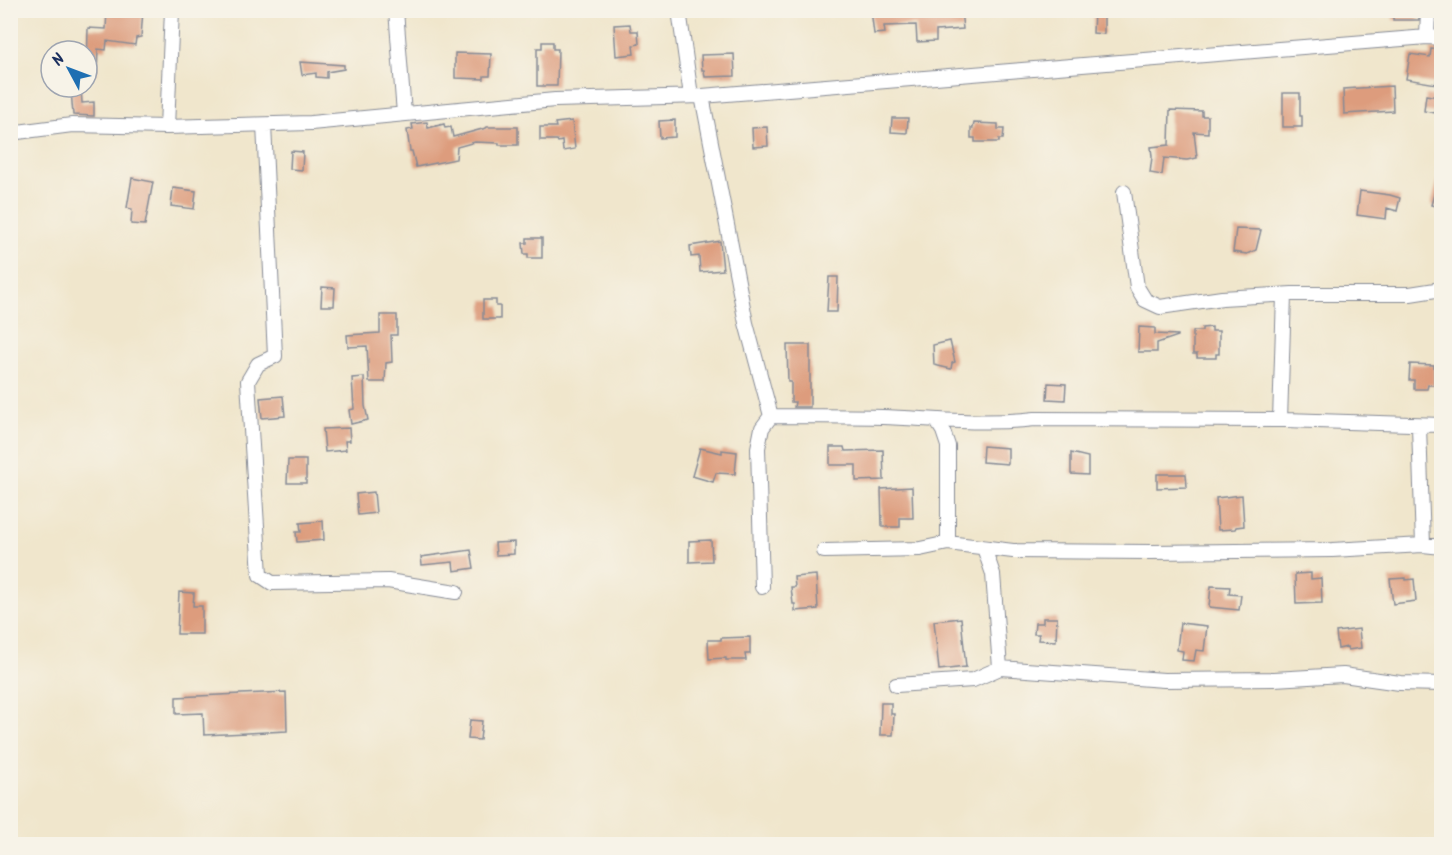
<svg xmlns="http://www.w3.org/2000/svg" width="1452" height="855" font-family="Kalam,sans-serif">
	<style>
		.building { fill: #dd9c7d }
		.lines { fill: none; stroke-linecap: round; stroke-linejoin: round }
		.minor-casing { stroke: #868a95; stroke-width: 16 }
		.minor { stroke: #fff; stroke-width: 14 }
	</style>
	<rect width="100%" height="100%" fill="#f7f3e8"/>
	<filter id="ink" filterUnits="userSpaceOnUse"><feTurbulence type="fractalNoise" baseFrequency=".0167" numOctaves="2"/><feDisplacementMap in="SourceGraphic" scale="12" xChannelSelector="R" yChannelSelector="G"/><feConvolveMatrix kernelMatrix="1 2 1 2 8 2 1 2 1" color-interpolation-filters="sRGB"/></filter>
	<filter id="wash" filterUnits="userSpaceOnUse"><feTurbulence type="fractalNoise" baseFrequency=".008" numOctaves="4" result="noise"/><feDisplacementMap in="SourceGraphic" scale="24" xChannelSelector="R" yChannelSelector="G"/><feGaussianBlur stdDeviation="1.35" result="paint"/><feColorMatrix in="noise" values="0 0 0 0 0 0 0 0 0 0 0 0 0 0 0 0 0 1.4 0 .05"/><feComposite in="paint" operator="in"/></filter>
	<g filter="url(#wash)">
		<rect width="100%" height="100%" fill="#f0e6cc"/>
		<g id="blocks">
			<path class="building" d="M107 10H143L141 37 136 38 135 45 107 41 106 50 98 49 97 74H87L88 28 106 29Z
				M871 10H910V14L961 10 963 29 936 31V41L917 42 916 25 884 26 885 33 874 34Z
				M1094 10H1104V34L1093 33Z
				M1393 10H1419V20H1393Z
				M630 24 631 31H638L639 44 633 45 634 54 616 56 614 25Z
				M542 42H553V49H558L557 86H537V48H542Z
				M1431 49 1442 50V63H1439L1436 84 1406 79 1410 54 1430 57Z
				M455 53 491 54 490 76H484V79L455 78Z
				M734 54 735 76 705 77 704 70H702L701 55Z
				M300 62 344 65V69L327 72V78L316 77V73L302 75Z
				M1392 86 1393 111 1344 114 1343 89Z
				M81 89 82 103 94 102V116L73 115 71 90Z
				M1283 93H1300V116H1302V127H1283Z
				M1426 95 1438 97 1435 113 1424 111Z
				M1170 110 1202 111V116H1208V133L1194 132 1197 158 1187 160 1164 158 1162 175 1150 173 1152 157 1151 147 1169 145Z
				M892 118H908L907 133 891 132Z
				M675 120V137L660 138 659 121Z
				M572 121 575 149 563 151 562 141 558 142 557 140H540V127H556L555 123Z
				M427 122 428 128 444 124 445 128 451 127 453 137 486 128 487 127H518V145H499V143L475 142 457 147 456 159 416 167 412 151H410L407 130 413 129 412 124Z
				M974 123 998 124V129H1004L1003 139H999V142H975V138H971V128H973Z
				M767 127 768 146 753 147 752 128Z
				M291 151 303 152 302 170 290 169Z
				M1439 177H1442V208L1431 205Z
				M132 178 153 182 145 225 131 224 132 209 127 208Z
				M173 188 196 191 194 209 171 206Z
				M1360 191 1390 195 1400 198 1397 211 1387 208 1386 219 1357 215Z
				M1236 229 1261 230 1256 250 1247 254 1233 252Z
				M527 238H542V258H528V254H524L523 243H527Z
				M720 241 723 270 700 272 699 256 691 257 690 246Z
				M829 277H838L837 312H827Z
				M322 287 335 288 334 306H321Z
				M483 300H496V306H500V319H483Z
				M380 315H397V335H391L392 362 386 363 385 382H369L367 346 348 347 347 335 380 333Z
				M1139 327 1155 328V334L1178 335V336L1157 343V352H1138Z
				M1212 327V331H1219V354H1216V358H1197V354H1193V331H1202V328Z
				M950 341 955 362 952 363 951 369 934 365 933 345Z
				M787 345H810V407H794L795 402H791V382H788Z
				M1410 364 1434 365V385H1428L1427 389H1414V380H1409Z
				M364 377 365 406 368 420 351 424 349 410 354 409 352 378Z
				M1048 383 1066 384 1065 400 1047 399Z
				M283 396 285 416 262 418 260 398Z
				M349 428 350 441H345L346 450 325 452 323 429Z
				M983 446 1008 448V464L982 462Z
				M830 447H844L845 451 883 450 884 480 856 481V465H830Z
				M700 448 722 453V450L737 452 735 474 716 473 713 482 692 476Z
				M1071 453 1088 457V475L1071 474Z
				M288 460H306V483H287Z
				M1157 474H1186L1187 487 1157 488Z
				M912 487 913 518H900V527H882L881 489Z
				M374 492 376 513 358 515 356 494Z
				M1242 495 1244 526 1236 527 1235 529 1218 530 1216 498Z
				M323 521 324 540 297 542 296 532H301L300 523Z
				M711 540 712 561 689 562V541Z
				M514 542V554L496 555 495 543Z
				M471 550 474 568 454 571 453 562 422 565 421 557Z
				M1311 573V579L1321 578 1322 603 1296 604 1295 574Z
				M816 575 818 609 795 611V604H793L791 587H795L794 577Z
				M1406 578V580L1414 579 1416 601 1393 604 1390 579Z
				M1211 586 1230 587 1229 594 1241 595 1239 610 1209 607Z
				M179 592 194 593 193 606H202V634H177Z
				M961 618 966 667 939 670 934 621Z
				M1043 618H1057L1056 641 1038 640 1039 634H1034L1035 623H1043Z
				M1180 623 1207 626 1204 651 1196 650 1194 661 1182 660 1183 651 1177 650Z
				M1359 629 1361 648 1348 650 1347 647 1338 649 1336 632Z
				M750 637V654H745L746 660H726V658L709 659 708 640H721V638Z
				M286 692 287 731 204 735 203 713 176 714V697Z
				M881 703H891V714H894L893 735H880Z
				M470 720 482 721 480 740 468 739Z"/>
		</g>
	</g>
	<g filter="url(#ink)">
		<use href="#blocks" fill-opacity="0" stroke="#868a95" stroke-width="1.5"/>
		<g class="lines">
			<defs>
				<path id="minor" d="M396 10 404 114
					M679 10 691 96
					M1427 37 1428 10
					M702 96 746 323 771 416 762 428 758 448 762 587
					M264 125 275 356 258 364 248 381 260 575 272 583 388 581 456 592
					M167 127 172 10
					M10 133 72 125 167 127 311 123 555 100 702 96 1427 37 1442 38
					M1124 192 1137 287 1145 300 1160 307 1222 298 1292 294H1410L1442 289
					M771 416C808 416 845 416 882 417 934 419 982 425 1035 419L1285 420 1442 425
					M936 420 943 431 948 446V543
					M1280 420 1284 295
					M1419 426 1423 545
					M984 548 993 574 1000 668
					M824 551 920 549 948 543 1013 551 1151 552 1332 550 1423 545 1442 547
					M896 685 973 680 1000 668 1164 680 1274 679 1343 675 1400 683 1442 684"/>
			</defs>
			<use href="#minor" class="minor-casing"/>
			<use href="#minor" class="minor"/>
		</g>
	</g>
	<rect width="1452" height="855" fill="none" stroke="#f7f3e8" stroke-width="36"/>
	<g transform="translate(69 69) rotate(311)"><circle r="28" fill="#f7f3e8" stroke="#9fa5b1" stroke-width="1.5"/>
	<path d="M0-4.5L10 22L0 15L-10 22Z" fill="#1f6fb2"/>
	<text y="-9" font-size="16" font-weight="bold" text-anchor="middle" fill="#1b2f5e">N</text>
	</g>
</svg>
